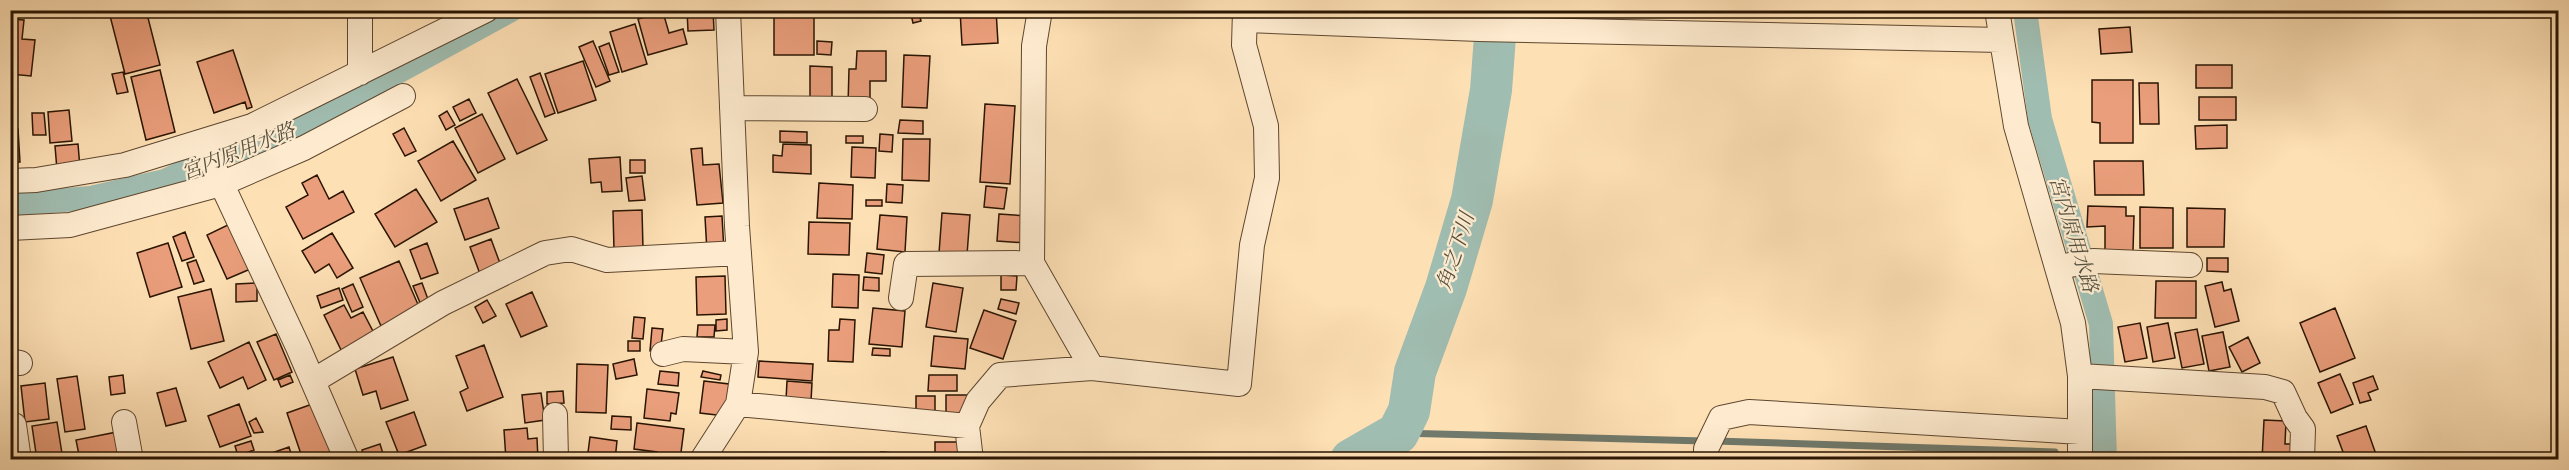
<svg xmlns="http://www.w3.org/2000/svg" width="2569" height="470" font-family="'IM FELL English','Noto Serif JP',serif">
	<style>
		.lines { fill: none; stroke-linecap: round; stroke-linejoin: round }
		.stream { stroke: #70796b; stroke-width: 7 }
		.canal { stroke: #a0bdb1; stroke-width: 24 }
		.river { stroke: #a0bdb1; stroke-width: 42 }
		.building { fill: #ea9e7b; stroke: #291402; stroke-width: 1.5 }
		.minor-casing { stroke: #5e472f; stroke-width: 26 }
		.minor { stroke: #feebcf; stroke-width: 24 }
		.labels { text-anchor: middle; stroke-width: 4.5; stroke-linejoin: round; paint-order: stroke }
		.water-label { font-size: 20px; font-style: italic; fill: #534f3f; stroke: #feebcf }
	</style>
	<rect width="100%" height="100%" fill="#fee0b5"/>
	<filter id="stains"><feTurbulence type="fractalNoise" baseFrequency=".00333" numOctaves="4"/><feColorMatrix values="0 0 0 0 .2 0 0 0 0 .09 0 0 0 0 .02 0 0 0 .5 -.17"/></filter>
	<radialGradient id="worn" r=".72"><stop offset=".6" stop-color="#630" stop-opacity="0"/><stop offset="1" stop-color="#630" stop-opacity=".3"/></radialGradient>
	<g class="lines">
		<path class="stream" d="M1398 433 1704 441
			M1715 441 2055 452
			M2099 454 2105 455"/>
		<path class="canal" d="M2025 10 2040 119 2101 324 2105 460
			M10 204 91 198 165 181 218 155 273 140 511 10"/>
		<path class="river" d="M1351 460 1398 433 1409 411 1415 372 1446 288 1472 200 1491 90 1497 10"/>
	</g>
	<path class="building" d="M10 10 11 19 24 20 22 39 35 40 31 76 10 74Z
		M116 10H146L160 65 125 74 109 12Z
		M687 10H713L714 30 688 31Z
		M910 10H918L921 21 913 23Z
		M960 10H996L998 43 962 45Z
		M663 12 669 33 683 29 687 44 648 55 638 19Z
		M774 15H814V55H774Z
		M635 24 647 64 622 72 610 32Z
		M2130 27 2132 52 2101 54 2099 29Z
		M593 41 610 81 596 87 579 47Z
		M817 41 832 42 831 55 817 54Z
		M609 43 619 72 609 75 599 47Z
		M233 50 252 107 247 109 245 102 214 113 197 62Z
		M857 51H886V81H870V106L848 105 849 69H856Z
		M904 55 930 56 927 108 902 107Z
		M583 61 596 100 558 113 545 74Z
		M2196 65H2232V88H2196Z
		M810 66 832 67V103L810 102Z
		M160 70 175 132 146 140 131 77Z
		M123 72 128 92 117 94 112 74Z
		M540 73 555 113 545 117 530 77Z
		M517 79 547 140 517 154 488 93Z
		M2092 80H2133V143H2100V123L2092 122Z
		M2139 83H2158L2159 124H2140Z
		M2199 97H2236V120H2199Z
		M469 99 476 113 460 121 453 107Z
		M985 104 1015 106 1010 184 980 182Z
		M69 110 72 141 50 143 48 112Z
		M447 111 455 125 446 130 439 116Z
		M32 113H44L46 135H33Z
		M482 114 505 159 478 173 455 128Z
		M900 120 923 121V134L898 133Z
		M2227 125V148L2196 149 2195 126Z
		M404 128 416 151 405 156 393 134Z
		M10 129H18L20 162H10Z
		M780 131 807 132V143L780 142Z
		M880 134 893 135 892 152 879 151Z
		M846 136H863V143H846Z
		M903 139H930L929 181 902 180Z
		M453 141 476 180 441 201 418 161Z
		M78 144 80 168 57 170 55 146Z
		M783 144 811 145V174L773 172V155L782 156Z
		M852 147 876 148 875 178 851 177Z
		M702 148 703 165 719 164 723 203 697 205 691 149Z
		M620 157 622 191 602 192 601 182 591 183 589 159Z
		M630 160H645V173H630Z
		M2094 161H2143L2144 195H2095Z
		M317 175 329 199 343 191 354 212 303 239 286 207 308 195 302 183Z
		M642 176 645 200 629 201 626 178Z
		M819 183 853 185 852 219 817 218Z
		M887 184 903 185 902 203 886 202Z
		M986 186 1007 188 1004 209 984 207Z
		M416 189 437 222 395 247 375 214Z
		M488 198 499 228 465 240 454 209Z
		M866 200H882V206H866Z
		M2088 206 2126 207V216H2134L2133 251 2105 250V226L2087 227Z
		M2140 207 2173 208V248H2140Z
		M2187 208 2225 209 2224 247H2187Z
		M642 210 643 249 614 250 613 211Z
		M942 213 970 215 967 255 939 253Z
		M999 214 1029 216 1027 243 997 241Z
		M880 215 907 217 905 252 877 249Z
		M722 216 724 251 707 252 705 217Z
		M234 222 255 267 227 279 207 235Z
		M809 222 850 223 849 255 808 254Z
		M185 232 194 257 182 261 173 237Z
		M332 233 353 268 337 278 329 264 315 273 302 251Z
		M491 239 501 266 480 274 470 247Z
		M168 243 182 287 150 297 137 253Z
		M427 243 438 273 421 279 410 250Z
		M867 253 884 255 882 274 865 272Z
		M2207 258H2228V272L2207 271Z
		M196 260 204 281 194 284 187 263Z
		M399 261 420 309 381 326 360 278Z
		M833 274 859 275 858 308 832 307Z
		M1001 275 1017 276 1016 290H1001Z
		M725 276 726 314 697 315 696 277Z
		M864 277 879 278V291L863 290Z
		M2156 281H2196V318H2155Z
		M2222 282 2224 291 2231 289 2239 321 2215 327 2205 286Z
		M257 283V301L236 302V284Z
		M422 283 429 302 421 305 413 286Z
		M933 283 963 288 956 332 926 327Z
		M353 284 363 307 352 312 342 289Z
		M339 288 343 300 321 308 317 296Z
		M211 289 224 341 191 349 178 297Z
		M532 292 547 326 521 337 506 304Z
		M1001 299 1019 303 1016 314 998 309Z
		M487 300 496 316 483 323 475 307Z
		M344 305 351 318 363 312 377 339 344 356 324 315Z
		M873 308 905 311 902 347 869 344Z
		M2335 308 2355 358 2320 372 2300 323Z
		M984 310 1016 321 1003 359 970 348Z
		M634 317 645 318 643 339 632 338Z
		M727 319V330L716 331V320Z
		M840 319 855 320 853 362 828 361 829 330H839Z
		M2140 323 2147 358 2125 362 2118 327Z
		M2168 323 2175 358 2153 362 2147 327Z
		M698 325H715L714 337H697Z
		M652 328 663 329 660 353 650 351Z
		M2197 329 2204 364 2182 368 2175 333Z
		M2223 332 2230 367 2209 371 2202 336Z
		M276 334 292 372 274 380 257 342Z
		M934 336 968 339 965 369 931 366Z
		M2248 337 2260 363 2242 372 2229 347Z
		M628 341H640V351H628Z
		M249 342 266 380 248 389 243 377 220 388 208 362Z
		M484 345 503 397 467 411 460 392 468 388 456 356Z
		M873 348 890 349V356L872 355Z
		M393 357 408 400 381 409 376 391 363 395 355 369Z
		M634 359 637 375 616 379 613 364Z
		M759 361 813 364 812 381 758 377Z
		M577 364 608 365 606 413 576 412Z
		M660 371 679 373 678 386 658 384Z
		M703 371 721 375 720 380 701 377Z
		M2340 374 2353 404 2331 413 2318 383Z
		M123 375 125 393 111 395 109 377Z
		M290 375 293 382 281 387 278 380Z
		M929 375H957V391H928Z
		M77 376 85 429 65 432 57 379Z
		M2373 376 2378 389 2368 393 2371 400 2360 403 2353 383Z
		M704 381 729 384 725 416 700 413Z
		M787 381 812 383 811 401 786 400Z
		M45 383 49 419 25 422 21 386Z
		M176 388 186 421 166 426 157 393Z
		M647 389 679 393 676 414 671 413 670 421 644 418Z
		M563 391 564 403 547 404V392Z
		M541 393 545 420 525 423 522 395Z
		M946 395H970L969 416 946 415Z
		M916 396H935V416H916Z
		M318 402 338 460H303L287 413Z
		M239 404 251 436 220 447 208 416Z
		M414 412 426 445 399 455 386 422Z
		M612 416 631 417V430L611 429Z
		M256 418 263 432 254 433 249 422Z
		M2264 420 2286 421 2285 444H2292L2291 460H2262Z
		M57 422 63 460H37L32 426Z
		M637 423 684 429 680 460H656L657 452 634 449Z
		M2366 426 2378 460H2346L2337 436Z
		M527 428 528 439 537 438 538 460H506L504 430Z
		M117 432 123 460H80L76 440Z
		M590 437 617 441 615 460H587Z
		M251 441 254 450 238 456 235 446Z
		M935 442H963L962 454H935Z
		M380 444 385 460H365L362 450Z
		M289 447 293 460H271L269 454Z
		M881 452 908 454V460H880Z"/>
	<g class="lines">
		<defs>
			<path id="minor" d="M360 10V73
				M1997 10 2016 126 2073 323 2080 376V460
				M1247 20 1479 29 2001 40
				M732 108 865 109
				M202 142 298 347 347 460
				M10 181 36 180 125 165 252 126 486 10
				M10 228 70 225 221 184 304 148 403 96
				M1032 263 1092 368
				M2058 267 2093 261 2190 265
				M901 298 906 264 1032 263 1034 46 1040 10
				M663 354 683 349 746 352
				M10 361 20 363
				M2080 376 2265 387 2283 392 2295 418 2303 429 2302 460
				M313 381 443 303 545 253 571 249 607 260 739 253
				M738 404 967 426
				M555 415 556 460
				M124 422 131 460
				M14 425 19 460
				M702 460 738 404 746 352 737 226 728 10
				M971 460 967 426 978 401 1000 375 1092 368 1239 384 1252 245 1267 178 1266 126 1244 45 1245 10
				M1706 460V449L1721 418 1749 412 2080 432"/>
		</defs>
		<use href="#minor" class="minor-casing"/>
		<use href="#minor" class="minor"/>
	</g>
	<g class="labels">
		<g class="water-label">
			<text transform="translate(238 151) rotate(-22)" y="7">宮内原用水路</text>
			<text transform="translate(2074 234) rotate(73)" y="7">宮内原用水路</text>
			<text transform="translate(1455 251) rotate(-72)" y="7">角之下川</text>
		</g>
	</g>
	<rect width="2569" height="470" fill="none" stroke="#fee0b5" stroke-width="36"/>
	<rect x="12" y="12" width="2545" height="446" fill="none" stroke="#291402" stroke-width="3"/>
	<rect x="18" y="18" width="2533" height="434" fill="none" stroke="#291402" stroke-width="1.5"/>
	<rect width="100%" height="100%" filter="url(#stains)"/>
	<rect width="100%" height="100%" fill="url(#worn)"/>
</svg>
